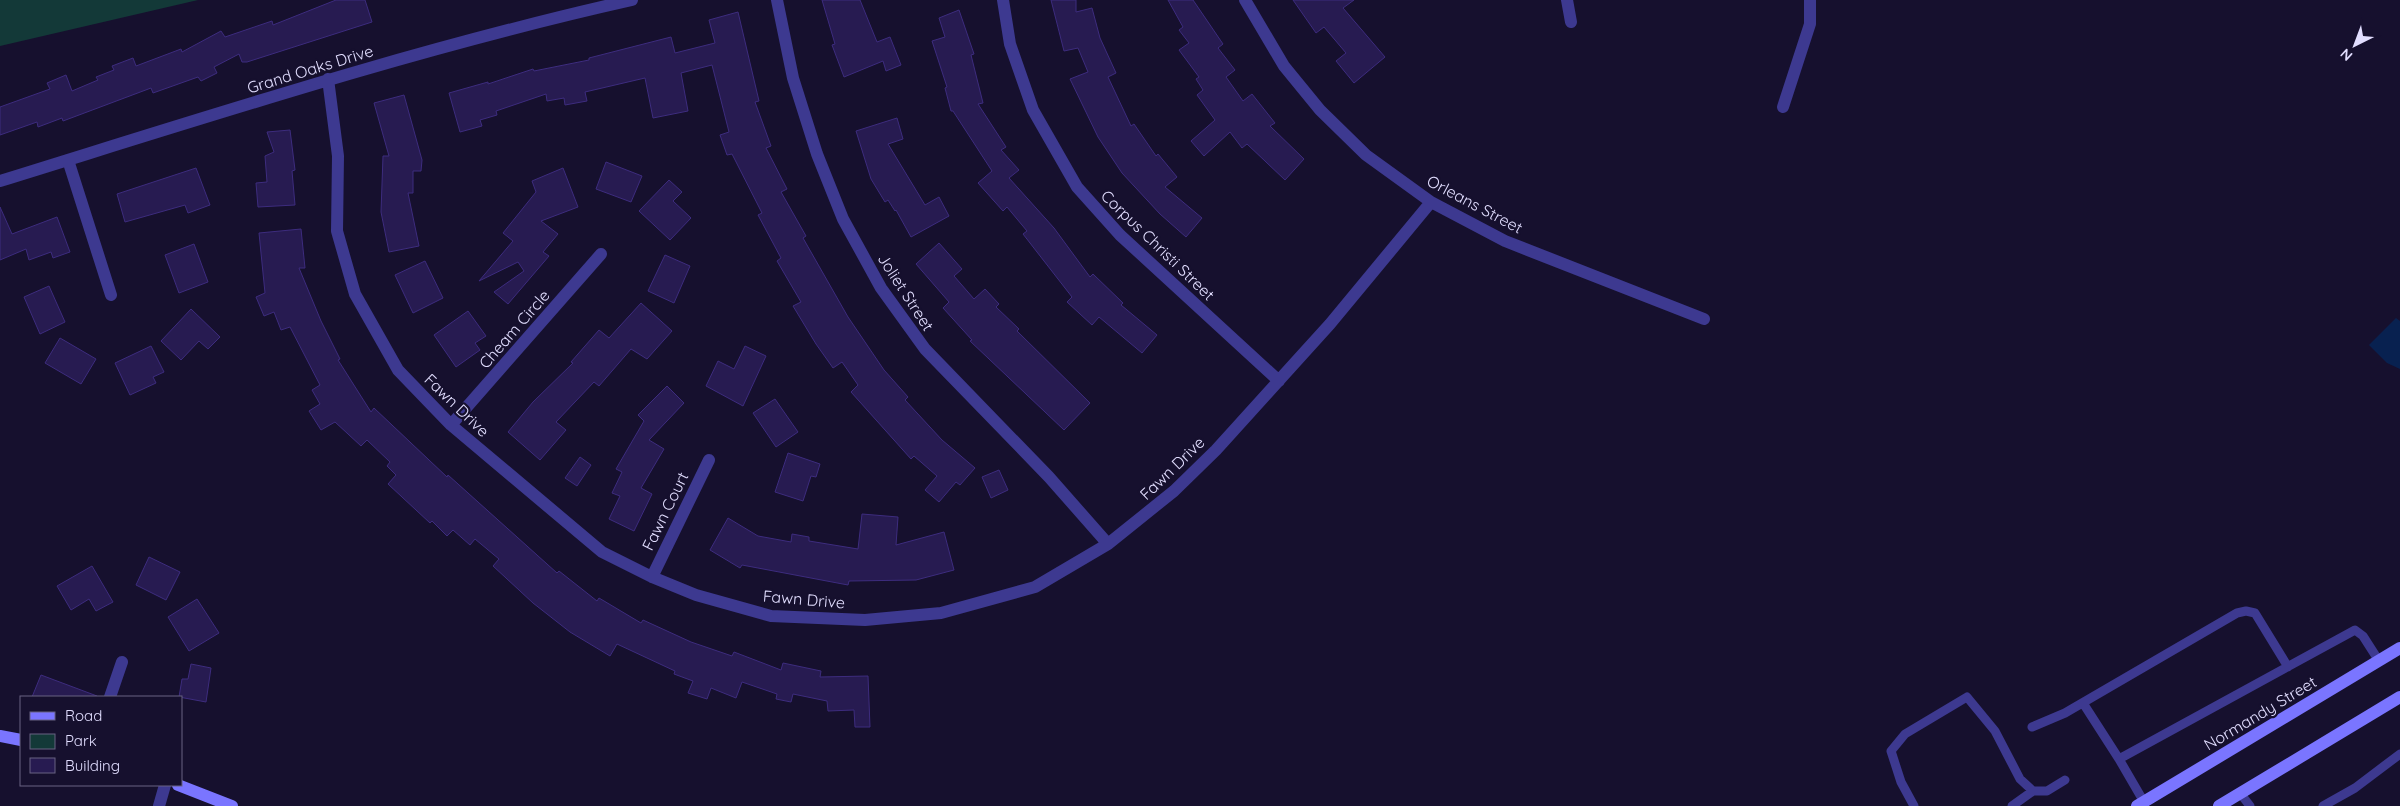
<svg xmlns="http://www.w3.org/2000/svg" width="2400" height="806" font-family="Quicksand,sans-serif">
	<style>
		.green { fill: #133938 }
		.water { fill: #082150 }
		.building { fill: #271b51; stroke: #3d2c7e }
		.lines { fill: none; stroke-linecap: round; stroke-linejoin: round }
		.lane { stroke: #3d3990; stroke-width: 9 }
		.street { stroke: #3d3990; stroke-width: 12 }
		.secondary { stroke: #7a75ff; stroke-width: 12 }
		.labels { text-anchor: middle; stroke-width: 4.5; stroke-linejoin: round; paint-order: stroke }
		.street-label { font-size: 16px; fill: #e2deff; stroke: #16102e }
	</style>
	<rect width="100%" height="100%" fill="#16102e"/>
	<path class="green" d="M0 0H198L0 46Z"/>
	<path class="water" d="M2396 318 2400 321V369L2387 363 2369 345Z"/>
	<path class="building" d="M336 0H365L372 22 247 62H242L239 54 214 67 217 73 201 81 198 77 153 93 151 88 63 121 62 118 38 127 37 122 0 135V107L50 89 47 83 66 75 72 91 98 80 96 77 114 70 112 66 133 58 136 66 181 49 182 52 221 31 225 37 272 21 273 25Z
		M822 0H860L877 42 890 37 901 65 886 71 883 61 844 77 832 45 835 44Z
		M1051 0H1076V12L1092 8 1100 38 1116 73 1108 77 1131 126 1134 124 1156 156 1158 154 1177 177 1165 187 1202 218 1186 237 1160 214 1122 173 1098 137 1070 79 1088 72 1078 48 1064 51Z
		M1168 0H1193L1223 44 1218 48 1235 70 1226 77 1243 101 1252 94 1275 123 1270 126 1304 159 1285 180 1247 144 1242 148 1230 132 1204 156 1191 141 1215 120 1197 95 1203 90 1196 79 1199 77 1179 50 1189 43 1179 30 1183 27Z
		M1293 0H1354L1343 8 1385 57 1354 83 1336 61 1346 53 1324 27 1316 33Z
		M959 10 974 54 971 55 983 103 978 104 1006 147 1001 150 1019 170 1009 178 1054 228 1090 277 1093 274 1123 303 1121 305 1157 335 1142 353 1099 317 1092 325 1067 302 1072 297 1023 234 1027 231 1007 207 1003 211 978 183 992 171 953 111H951L945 88 947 87 932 41 945 37 939 18Z
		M738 12 759 101 755 102 771 146 766 148 787 189 781 192 806 236 803 238 848 317 884 370 908 397 905 400 942 440 975 468 960 485 956 482 939 502 925 490 937 476 914 456 911 459 851 392 858 385 842 362 833 368 816 344 793 306 801 302 777 261 781 258 758 215 762 213 732 154 727 155 720 135 729 132 712 65 681 73 688 111 653 118 645 78 585 92 587 101 565 105 564 98 547 101 546 94 496 111 497 115 480 120 482 126 460 132 449 93 488 82V84L533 69 534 71 589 60V58L671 37 675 53 715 43 709 20Z
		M404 95 422 160 421 171H413V193H408L419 246 389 252 381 212 383 156H389L374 103Z
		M897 118 903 139 888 144 925 205 939 197 949 216 911 237 896 210 895 211 888 200 885 202 871 179 856 131Z
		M290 130 295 170 292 171 295 205 258 207 256 183 267 182 265 156 274 152 267 132Z
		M606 162 642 176 631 202 596 189Z
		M196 168 210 205 188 213 185 205 125 222 117 194Z
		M563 168 578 207 541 221 558 234 543 252 549 256 508 304 494 292 524 271 518 262 479 281 513 241 503 233 536 192 532 181Z
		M669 180 682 192 673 201 691 218 670 240 639 211Z
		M0 207 12 234 57 217 70 252 53 258 51 252 29 260 26 249 0 260Z
		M301 229 305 268H299L321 321 340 359 338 360 371 412 374 408 447 477 448 475 557 573 559 571 597 601 599 598 641 623 643 620 691 642 732 656 734 652 781 670 783 663 821 671 820 677 868 676 870 727H855L854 710 828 711 827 701 793 694 791 702 776 699 777 694 742 682 736 698 711 688 707 699 688 693 693 681 674 674 675 671 617 644 610 656 570 632 533 603 493 566 499 559 475 539 470 545 453 530 447 536 432 521 430 523 388 484 396 475 387 466 390 462 367 440 361 446 335 422 321 430 309 411 320 404 312 390 320 385 290 327 281 330 274 312 264 316 256 297 265 293 259 233Z
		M939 243 962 269 954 276 974 299 985 289 999 304 996 307 1019 329 1017 331 1090 403 1064 430 970 341 972 340 943 308 949 302 916 264Z
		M194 244 208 282 179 293 165 255Z
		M665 255 690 266 674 303 648 291Z
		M425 261 443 298 413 313 395 275Z
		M49 286 65 322 40 334 24 297Z
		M641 303 672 331 647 359 631 349 599 386 594 382 556 422 566 430 540 460 508 432 533 402 573 363 571 362 599 330 609 338Z
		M191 309 220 337 208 349 199 341 181 360 161 341Z
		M468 311 486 336 475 343 480 350 456 367 434 335Z
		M60 338 96 359 81 384 45 363Z
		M151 346 164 372 153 377 156 383 130 395 115 363Z
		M745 346 766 356 743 406 706 386 718 361 734 369Z
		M667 386 684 403 649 440 664 449 641 488 652 494 634 531 609 519 620 496 612 493 622 472 616 469 644 421 638 415Z
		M775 399 798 432 776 447 753 413Z
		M788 453 820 464 816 477 811 476 803 501 775 492Z
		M580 457 591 465 577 486 565 478Z
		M999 470 1008 490 991 498 982 477Z
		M862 514 898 517 896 545 944 532 954 570 916 580 849 581 848 585 742 565 740 568 710 550 728 518 758 536 791 542 792 534 809 537V541L858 549Z
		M149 557 180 572 166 600 136 585Z
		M92 566 113 602 96 611 89 599 71 610 57 586Z
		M197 599 219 633 189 651 168 617Z
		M191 664 211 668 206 702 179 697 182 679H188Z
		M41 675 97 696V697H32Z"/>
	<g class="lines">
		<path class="lane" d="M2083 703 2119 759
			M2032 727 2065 713 2237 613 2246 611 2255 613 2288 667
			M2240 793 2250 806
			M2144 802 2119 759 2355 630 2363 636 2379 661
			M1914 806 1901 782 1891 751 1905 734 1967 697 1995 731 2020 779 2033 791H2047L2065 780
			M2012 806 2033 791
			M2323 806 2355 788 2400 754"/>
		<path class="street" d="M777 0 793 78 817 154 843 219 881 288 925 349 1049 477 1108 544
			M1003 0 1010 44 1033 110 1077 187 1120 235 1279 381
			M1245 0 1284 66 1320 110 1366 155 1431 202 1505 241 1704 319
			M1567 0 1571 22
			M328 79 338 156 337 231 355 294 398 370 451 425 602 552 652 577 696 595 771 616 865 620 941 613 1035 587 1108 544 1174 491 1216 450 1330 324 1431 202
			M1783 107 1810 24V0
			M68 160 111 295
			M0 181C210 116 418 48 632 0
			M451 425 601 254
			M652 577 709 460
			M110 697 122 662
			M159 806 165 785"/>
		<path class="secondary" d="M0 736 21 740
			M178 785 232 806
			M2137 806 2400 648
			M2219 806 2400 697"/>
	</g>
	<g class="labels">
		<g class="street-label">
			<text transform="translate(310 69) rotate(-17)" y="6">Grand Oaks Drive</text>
			<text transform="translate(1475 204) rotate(28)" y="6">Orleans Street</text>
			<text transform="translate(1158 245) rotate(44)" y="6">Corpus Christi Street</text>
			<text transform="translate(906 292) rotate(57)" y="6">Joliet Street</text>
			<text transform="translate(514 329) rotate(-49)" y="6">Cheam Circle</text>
			<text transform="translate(457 405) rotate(44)" y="6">Fawn Drive</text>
			<text transform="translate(1172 468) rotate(-44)" y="6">Fawn Drive</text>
			<text transform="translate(665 511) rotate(-64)" y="6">Fawn Court</text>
			<text transform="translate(804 599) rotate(5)" y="6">Fawn Drive</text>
			<text transform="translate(2260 713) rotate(-31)" y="6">Normandy Street</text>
		</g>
	</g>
	<rect x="20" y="696" width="162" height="90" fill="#16102e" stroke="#686282"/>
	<rect x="30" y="712" width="25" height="8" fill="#7a75ff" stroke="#686282"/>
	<text x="65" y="721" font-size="15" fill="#e2deff">Road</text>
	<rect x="30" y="734" width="25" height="15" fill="#133938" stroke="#686282"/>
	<text x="65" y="746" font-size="15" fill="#e2deff">Park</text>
	<rect x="30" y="758" width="25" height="15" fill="#271b51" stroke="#686282"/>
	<text x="65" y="771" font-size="15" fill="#e2deff">Building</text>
	<g transform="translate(2355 45) rotate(222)" stroke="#16102e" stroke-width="4" paint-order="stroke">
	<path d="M0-4L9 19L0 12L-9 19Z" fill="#e2deff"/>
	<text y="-8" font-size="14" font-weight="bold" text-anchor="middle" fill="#e2deff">N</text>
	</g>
</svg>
